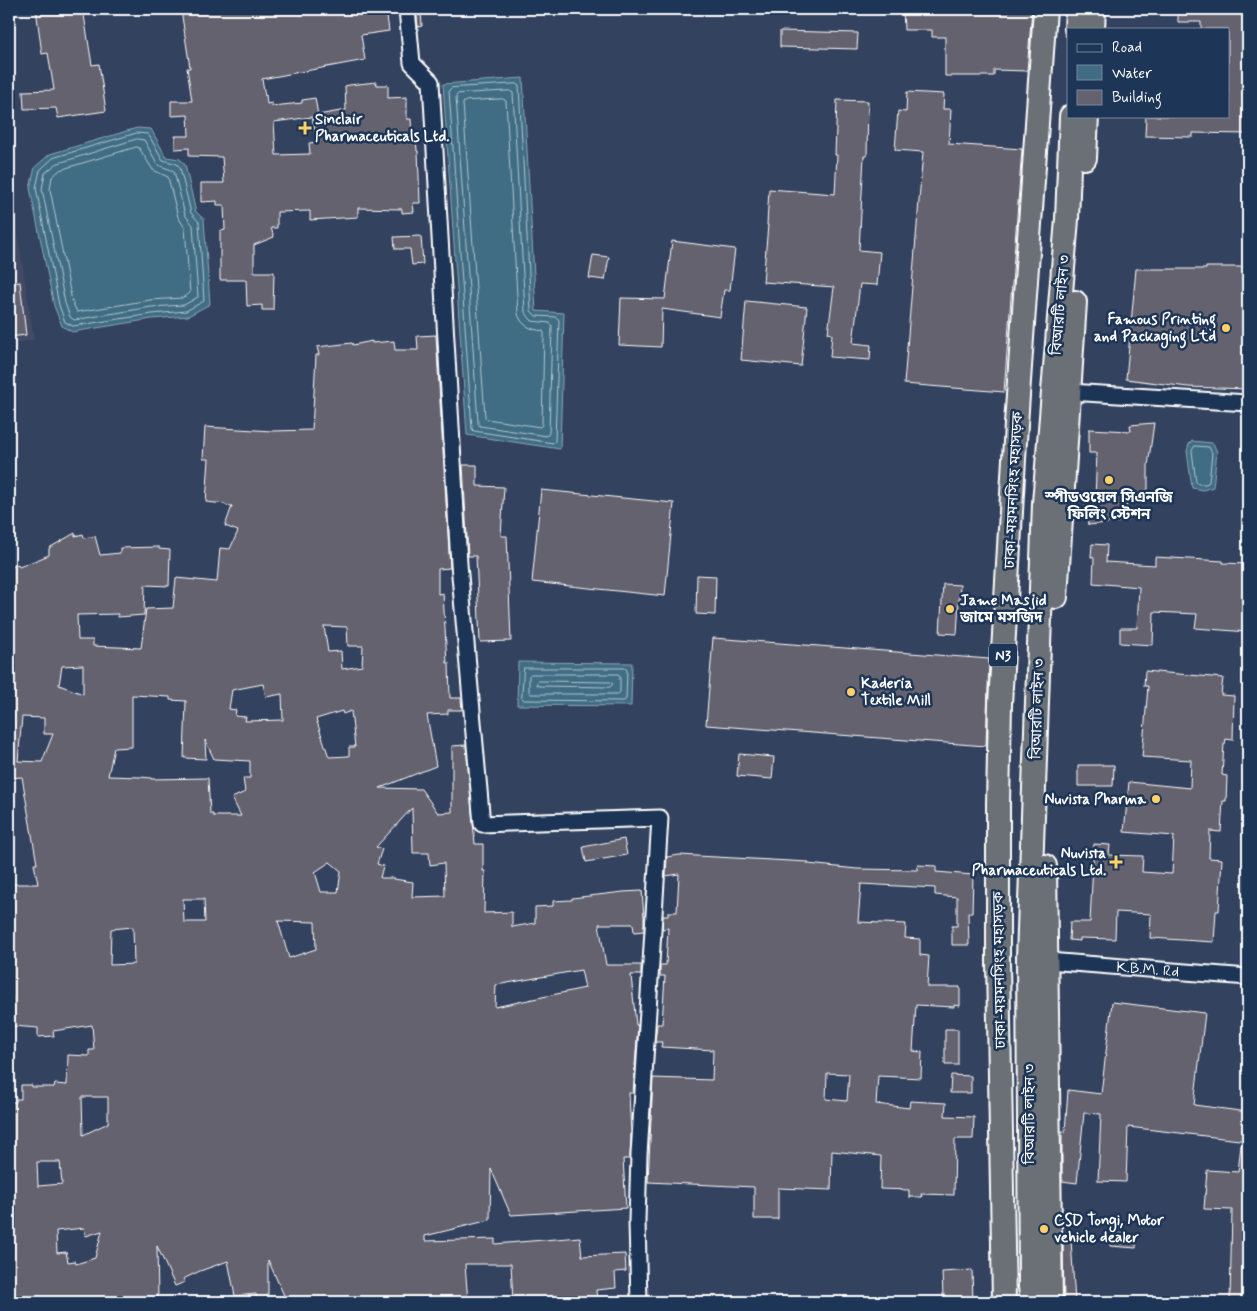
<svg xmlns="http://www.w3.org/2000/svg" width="1257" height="1311" font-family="Mynerve,'Noto Sans Bengali',sans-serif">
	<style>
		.built { fill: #424c63 }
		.water { fill: #416d84; stroke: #8da7b5 }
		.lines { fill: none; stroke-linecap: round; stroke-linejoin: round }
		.shore { stroke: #b3c5ce; stroke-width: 1 }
		.building { fill: #656270; stroke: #fff; fill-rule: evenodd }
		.minor-casing { stroke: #fff; stroke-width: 19 }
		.highway-casing { stroke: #fff; stroke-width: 26 }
		.minor { stroke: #1d3557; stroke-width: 15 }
		.highway { stroke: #6a7074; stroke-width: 22 }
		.poi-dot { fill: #ffd166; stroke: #1d3557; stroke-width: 2 }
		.labels { text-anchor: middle; stroke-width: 5; stroke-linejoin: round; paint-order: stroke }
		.shield { fill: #1d3557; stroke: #bbc2cd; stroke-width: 1 }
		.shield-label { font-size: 14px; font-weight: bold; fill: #fff }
		.poi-label { font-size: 15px; font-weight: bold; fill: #fff; stroke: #1d3557; text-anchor: start }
		.street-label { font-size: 15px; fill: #fff; stroke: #1d3557 }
	</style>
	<rect width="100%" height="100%" fill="#33425e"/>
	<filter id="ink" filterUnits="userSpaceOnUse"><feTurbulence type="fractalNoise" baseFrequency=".02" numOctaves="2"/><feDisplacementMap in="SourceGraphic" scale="10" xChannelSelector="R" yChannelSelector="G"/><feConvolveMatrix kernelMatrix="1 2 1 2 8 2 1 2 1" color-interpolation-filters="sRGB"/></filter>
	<g filter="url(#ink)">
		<path class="built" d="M9 175 34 340 9 344Z"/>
		<path class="water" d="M523 78 536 311 564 313 560 449 467 435 443 84Z
			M137 128 151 129 166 157 180 159 185 165 196 212 204 219 210 304 188 316 152 319 72 332 62 326 54 306 30 188 35 167 50 154Z
			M1192 441 1213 443 1217 452 1213 487 1203 490 1192 488 1187 451 1189 444Z
			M518 662 632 663 631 706 517 705Z"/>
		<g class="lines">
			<path class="shore" d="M516 84 519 86 531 311 536 316 556 317 559 320 555 441 553 443 474 431 472 429 449 90 451 88Z
				M510 91 513 93 525 312 532 321 550 323 552 326 549 433 547 436 480 426 478 423 456 96 458 94Z
				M503 99 506 101 518 314C522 326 530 329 543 331L544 333 542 425 540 427 487 419 485 417 463 103 466 101Z
				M137 133 148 134 163 160 177 164 180 168 191 213 199 222 204 301 186 311 152 314 73 326 65 322 59 305 36 188 40 170 53 158Z
				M137 139 144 140 158 165 174 171 185 215 193 225 198 297 184 305 151 307 74 320 70 317 65 303 42 189 45 173 56 164Z
				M137 147 139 148 153 170 168 177 178 217 185 228 190 293 182 298 150 300 77 312 72 301 50 189 52 177 60 170Z
				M1195 446 1209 447 1212 453 1209 482 1206 484H1198L1196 482 1192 451Z
				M524 668H625L627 670 626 699 624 701 524 700 522 698Z
				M531 674H618L620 677V692L618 694H531L529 692V676Z
				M539 681 610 682 613 684 610 687 539 686 536 684Z"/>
		</g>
		<path class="building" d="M36 9H83L92 65 99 64 106 111 58 118 56 108 24 109 23 91 54 90 48 53 42 54Z
			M188 9H386L389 31 361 35 365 60 262 79 265 96 266 95 267 104 272 103V106L302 103V100L315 98 318 115 346 110 345 86 349 85 376 82 377 85H388V98L407 97V119H411L412 136H416L417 151H418L420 203H413L414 212 402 213V209L358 208V217L310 220V211L277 212V228H271L274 237 254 245V272H274L273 310H262V305L247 306 246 280H220V231L225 230 224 205H217V201L201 202V183H224L222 157 189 156V148L175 149V136H189L188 115 171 116V101H192L187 68H190L181 10ZM312 117 317 142 309 143 310 154 276 155 274 122Z
			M416 9H421L422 26 418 27Z
			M903 9H974V11L1009 12 1010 9H1032L1027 71 994 70V76H945V37H932V30H904Z
			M1178 9H1248V134L1193 133V137L1145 136 1146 116H1228V29H1201V22H1178Z
			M780 31 858 33 857 49 780 47Z
			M907 92 944 94 943 109H951L949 144 1022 149 1004 392 904 384 923 152 895 150 898 111 906 112Z
			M837 100 868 101 867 156H864L859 250 880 252 877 285 860 284 853 343 871 345 870 360 830 357 832 334 828 333 834 287 763 282 768 225H767L769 189 835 194 837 155H835Z
			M421 236 423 264 412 265 410 249H395L394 237Z
			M672 241 735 249 730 290H724L720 317 662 309 661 347 619 345 621 298 665 299Z
			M593 255 609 257 605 280 589 278Z
			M1206 267H1248V389L1188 387 1126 379 1136 269H1206Z
			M20 282 26 335 9 337V283Z
			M746 301 807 307 801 366 741 360Z
			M436 335 450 568 438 569V594L443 593 447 663H449L450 698H461L462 710H448V714L427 715 436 766 380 788 421 789 438 813 452 812V746L466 745 475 844H483V871H485L484 913 512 912V927L535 923V907L553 906V901L572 900V898L623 892 642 891 644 917V931L634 932 633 924H599L606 965H641V975H631L636 1025H638L633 1093H629L631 1134 630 1159H623L626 1208 511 1215 491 1169 490 1220 425 1236V1241L495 1239V1244L580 1237 582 1256 625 1254 626 1271 615 1272 616 1288 596 1290 597 1302H513L511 1264H465L468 1302H346L345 1298 287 1302 268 1260V1302H256V1294L235 1296 228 1261 200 1271 183 1279 185 1282 175 1286 157 1246 158 1300H146V1302L107 1300 102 1302H9V1102H16V1099H21V1085H32V1087H54L55 1084 67 1085 68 1055 89 1056V1050H94L92 1025 53 1031 54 1036 38 1037V1028L12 1026V996H9V884H38L34 864H37L22 777 9 778V568L18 564 19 567 49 555V548L75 533V536L83 534 84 538 95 536 100 555 120 553V548L159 547V549L170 550 169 586 145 585 144 615 118 617V614L77 615 78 640H93V646L141 648 146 609 173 608 176 578 217 582 220 548 230 549 238 531 225 526 232 506 225 505V504L206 502 209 459H203L205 427 272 431 312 430 316 355H319L317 347 352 343 353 345 372 341V343L394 341 395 350H418L417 336ZM324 626 347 627 348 646H363L362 666 342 669 341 651 328 652ZM83 665V694L59 685 62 666ZM263 684 266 697 282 694 283 720 245 721 246 717 235 716 236 710 229 709 232 690ZM132 695 170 697V700L186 701 184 758 206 759 205 740 214 759 250 761V778H243L245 792 232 798 241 816H213V814H210L208 778 151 779V778L141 777 108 776 114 748 132 747ZM342 711 343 714 351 711 355 747H349V756L329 757 316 719ZM22 717 44 718V734H53L42 762 18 761ZM412 808 413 853H429L430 865 444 863 445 896 412 897 413 882 394 879V878H380L383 866 377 864 382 849 376 847ZM330 862 341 871 338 892H321L315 872ZM183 899H204L205 922H184ZM278 921 315 922 316 949 289 958ZM133 927 134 964 110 965 111 929ZM581 970 585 988 495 1007 496 985ZM82 1097H108V1123L83 1135ZM37 1162H60L62 1184 38 1186ZM84 1228 86 1236 102 1231 95 1258 76 1264 75 1261 68 1262 66 1252 57 1253 56 1231Z
			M1154 423 1148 466V490L1142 491 1140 502 1126 499 1128 521 1088 525 1085 498 1095 497 1097 453H1089V429L1131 431 1130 425Z
			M463 465H477V486L504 487 501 536H507L511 641 480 642 476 556H468Z
			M541 490 674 503 665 596 532 582Z
			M1092 544 1107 545 1106 562 1155 565V557L1223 561V563L1248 564V632L1195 628 1197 614 1154 612 1153 645 1120 643V628H1137L1139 587 1093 583 1094 558 1091 557Z
			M697 575 716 576 715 615 696 614Z
			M943 584 960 585 957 634 940 633Z
			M713 638 989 659 986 746 706 725Z
			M1145 671 1223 678 1221 695 1234 696 1233 740 1226 739 1225 744H1224L1222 775 1227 776 1226 801H1223L1221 832 1210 831 1209 858 1222 859 1219 911H1216L1214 942 1150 938 1151 914 1116 912 1115 939 1080 938V941L1069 940 1070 922H1090L1094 844 1110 845 1109 855 1143 856 1142 872 1172 874 1174 836 1124 832 1129 782 1190 788 1191 760 1142 757 1148 686H1144Z
			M739 754 774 757 772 779 737 776Z
			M1078 765H1114L1113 786H1078Z
			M624 839 627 855 586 862 583 847Z
			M679 855 808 862V864L857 869 917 870 918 865 936 866V872L973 875 972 913H968L969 945H952V926H957V897L935 895V888L861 884 858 922 906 924 905 938 920 939V955L929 956 927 987H960V1006L954 1005V1007L916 1005 913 1051 922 1052 921 1078 878 1076 876 1104 909 1108 910 1101 946 1103 945 1116 974 1117 973 1139H955L954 1195 921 1194 922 1197H909V1190L880 1189 881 1156 832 1151 831 1190 778 1188V1219H754V1187L648 1182 653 1078 712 1080 713 1050 661 1047 662 1042H655L657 1024H662L665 976H660V965H666L668 928 662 929 663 916H668V912H677L679 874 666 876 667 857ZM827 1073 849 1074 847 1101 826 1099Z
			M1112 1002 1205 1013 1194 1105 1248 1112V1141L1128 1127 1126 1182 1098 1181 1101 1114 1084 1113 1077 1183 1062 1181V1132H1065L1068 1090 1101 1094Z
			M945 1029H958V1065H945Z
			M951 1075 971 1076V1093H950Z
			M1241 1145 1248 1146 1246 1302H1230L1232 1210 1204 1209 1207 1170 1238 1172Z
			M1111 1233 1137 1235 1136 1248 1110 1246Z
			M1063 1240H1071L1075 1302H1064Z
			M972 1270 973 1302H945V1295H943L942 1272Z"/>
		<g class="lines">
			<defs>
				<g id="minor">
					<path d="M407 9 412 63 431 82 459 564 482 824 660 818 639 1155 637 1221 639 1302"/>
					<path d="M1069 392 1248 403"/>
					<path id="s1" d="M1048 961 1248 977"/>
				</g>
				<path id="highway" d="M1076 29 1077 9
					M1093 29 1094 9
					M1085 158 1087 116
					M1056 597 1075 302
					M1045 866 1051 1302
					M1004 1302 998 963V804L1000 704 1016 424 1045 9
					M1032 1302 1030 1287 1028 958 1044 503 1067 219 1071 116"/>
			</defs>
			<use href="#minor" class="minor-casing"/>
			<use href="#highway" class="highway-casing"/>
			<use href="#minor" class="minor"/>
			<use href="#highway" class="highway"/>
		</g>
	</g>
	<g class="poi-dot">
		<path d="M302.5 120.5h5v5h5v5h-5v5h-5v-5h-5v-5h5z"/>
		<circle cx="1226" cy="328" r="5"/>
		<circle cx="1109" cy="480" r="5"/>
		<circle cx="950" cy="609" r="5"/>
		<circle cx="851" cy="692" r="5"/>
		<circle cx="1156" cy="799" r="5"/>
		<path d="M1113.5 854.5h5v5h5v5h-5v5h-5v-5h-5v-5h5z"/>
		<circle cx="1044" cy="1229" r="5"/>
	</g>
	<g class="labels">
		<rect class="shield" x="989" y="643.5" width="28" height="23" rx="4"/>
		<g class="shield-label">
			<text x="1003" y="660">N3</text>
		</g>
		<g class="poi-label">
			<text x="315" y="124">Sinclair<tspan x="315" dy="17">Pharmaceuticals Ltd.</tspan></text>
			<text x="1216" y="324" text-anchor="end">Famous Printing<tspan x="1216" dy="17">and Packaging Ltd</tspan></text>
			<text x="1109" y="502" text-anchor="middle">স্পীডওয়েল সিএনজি<tspan x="1109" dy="17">ফিলিং স্টেশন</tspan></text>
			<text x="960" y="605">Jame Masjid<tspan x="960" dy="17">জামে মসজিদ</tspan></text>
			<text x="861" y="688">Kaderia<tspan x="861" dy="17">Textile Mill</tspan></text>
			<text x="1146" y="804" text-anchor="end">Nuvista Pharma</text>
			<text x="1106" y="858" text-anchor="end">Nuvista<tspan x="1106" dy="17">Pharmaceuticals Ltd.</tspan></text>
			<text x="1054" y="1225">CSD Tongi, Motor<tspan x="1054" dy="17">vehicle dealer</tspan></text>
		</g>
		<g class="street-label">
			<text transform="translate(1060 305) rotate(-85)" y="5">বিআরটি লাইন ৩</text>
			<text transform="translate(1013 490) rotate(-87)" y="5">ঢাকা-ময়মনসিংহ মহাসড়ক</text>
			<text transform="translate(1037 709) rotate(-88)" y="5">বিআরটি লাইন ৩</text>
			<text dy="5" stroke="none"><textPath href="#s1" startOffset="100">K.B.M. Rd</textPath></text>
			<text transform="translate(999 970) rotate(-91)" y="5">ঢাকা-ময়মনসিংহ মহাসড়ক</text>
			<text transform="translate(1029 1114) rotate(-90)" y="5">বিআরটি লাইন ৩</text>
		</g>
	</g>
	<rect width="1257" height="1311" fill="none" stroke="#1d3557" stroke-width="30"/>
	<rect x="15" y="15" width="1227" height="1281" fill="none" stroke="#fff" stroke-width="2" filter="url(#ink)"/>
	<rect x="1067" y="28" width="162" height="90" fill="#1d3557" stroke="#77869a"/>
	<rect x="1077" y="44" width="25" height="8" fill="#1d3557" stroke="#77869a"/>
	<text x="1112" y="52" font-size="15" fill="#ffffff">Road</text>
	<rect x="1077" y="65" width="25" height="15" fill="#416d84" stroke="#77869a"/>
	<text x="1112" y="78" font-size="15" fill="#ffffff">Water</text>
	<rect x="1077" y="90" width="25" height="15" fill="#656270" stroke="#77869a"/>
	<text x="1112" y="102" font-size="15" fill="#ffffff">Building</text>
</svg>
